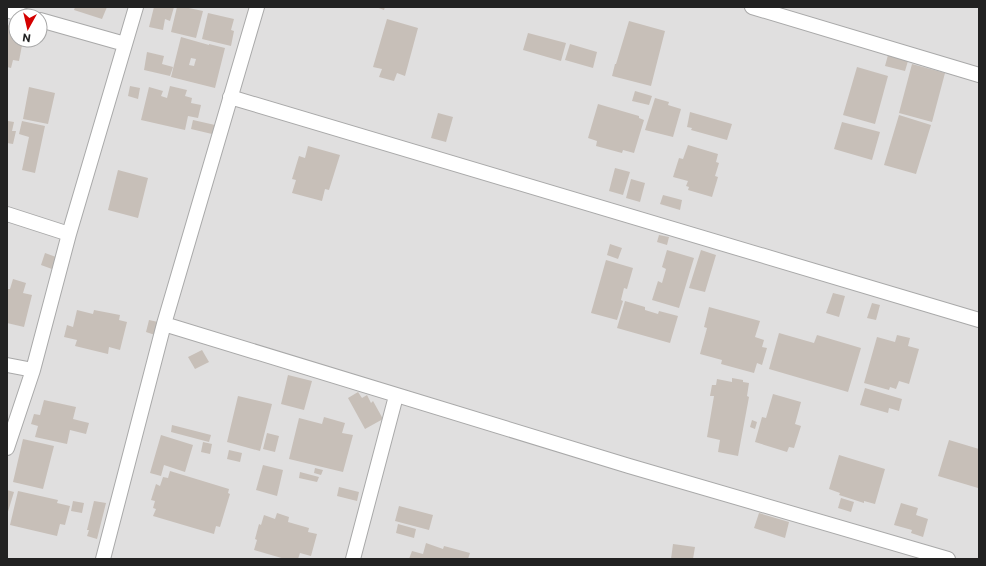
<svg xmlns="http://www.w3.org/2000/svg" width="986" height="566" font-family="Commissioner,sans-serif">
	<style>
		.residential { fill: #e0dfdf; fill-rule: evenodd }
		.building { fill: #c7bfb8; fill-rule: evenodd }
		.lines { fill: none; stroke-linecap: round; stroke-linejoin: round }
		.street-casing { stroke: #a9a9a9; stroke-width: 16 }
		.street { stroke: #fff; stroke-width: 14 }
	</style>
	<rect width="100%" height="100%" fill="#f2efe9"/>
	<path class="residential" d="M7 7H979V559H7ZM16 16H40V40H16Z"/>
	<path class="building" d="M75 7H107L102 19 74 10Z
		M154 7H174L170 21 165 19 163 30 149 27Z
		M177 7H184L203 11 196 38 171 32Z
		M376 7H385L384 10Z
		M208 13 234 19 231 30 234 31 231 46 202 39Z
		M387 19 418 28 405 76 397 73 394 81 379 77 382 69 373 67Z
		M629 21 665 31 651 86 612 76 615 64H616Z
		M7 25 16 27V40H23L19 61 13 60 11 68 7 67Z
		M528 33 566 43 561 61 523 50Z
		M181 37 209 45V44L225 48 215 88 171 77ZM191 58 196 59 194 66 189 65Z
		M570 44 597 52 593 68 565 60Z
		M147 52 164 56 162 64 173 67 170 76 144 70Z
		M888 55 908 61 905 71 885 66Z
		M912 64 945 73 932 122 899 113Z
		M857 67 888 76 875 124 843 115Z
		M130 86 140 88 138 99 128 96Z
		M170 86 187 90 185 96 192 98 191 103 201 105 198 118 188 116 185 130 141 120 149 87 163 91 161 96 167 98Z
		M29 87 55 93 48 124 23 119Z
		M635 91 652 96 649 105 632 101Z
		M655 98 669 102 668 105 681 109 673 137 645 130Z
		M598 104 639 116V118L644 120 634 153 623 150 622 153 596 146 597 141 588 138Z
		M690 112 732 124 727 140 691 130 692 128 687 127Z
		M438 113 453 117 446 142 431 138Z
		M899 115 931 125 916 174 884 165Z
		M193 120 215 125 212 134 191 129Z
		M8 121 14 122 12 131H16L13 144 7 143Z
		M22 121 45 126 35 173 22 170 29 137 19 134Z
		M842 122 880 132 872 160 834 149Z
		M688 145 718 154 716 162 719 163 715 176 718 177 712 197 688 190 689 187 686 186 688 181 673 177 679 158 683 159Z
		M308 146 340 155 329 190 325 189 322 201 292 193 296 180 292 179 299 156 305 158Z
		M615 168 630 172 623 195 609 191Z
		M118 170 148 178 138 218 108 210Z
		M631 179 645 183 640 202 626 198Z
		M663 195 682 200 680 210 660 204Z
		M659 235 669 237 667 245 657 242Z
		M610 244 622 248 618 259 607 255Z
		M667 250 694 258 679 308 652 300 658 281 662 283 666 269 662 267Z
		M701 250 716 255 705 292 689 288Z
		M45 253 56 257 52 269 41 265Z
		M606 260 633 268 627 289 624 288 621 300 623 301 617 320 591 313Z
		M13 279 26 283 23 293 32 295 24 327 7 323V289H10Z
		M833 293 845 296 839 317 826 313Z
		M625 301 645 307V310L658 314 659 311 678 316 670 343 617 328Z
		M872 303 880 305 876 320 867 318Z
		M709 307 760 321 755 337 764 340 762 347 767 348 762 365 757 363 754 373 721 364 722 360 700 354 707 328 704 327Z
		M77 310 93 314 94 310 120 315 119 320 127 322 120 350 109 347 108 354 75 346 77 340 64 337 67 325 73 327Z
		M149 320 158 322 155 335 146 332Z
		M779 333 814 343 817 335 861 348 848 392 769 369Z
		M897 335 910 338 908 346 919 349 909 384 899 381 896 389 890 387 889 390 864 383 877 337 895 342Z
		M202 350 209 362 195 369 188 357Z
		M288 375 312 381 304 410 281 404Z
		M732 378 743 380V382L749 383 747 396 749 397 738 456 718 452 720 440 707 437 714 396H710L712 385H716L717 379 732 382Z
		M865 388 902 399 899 411 889 408 888 413 860 405Z
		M358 392 362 398 367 395 371 403 373 401 383 419 365 429 348 398Z
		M773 394 801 402 795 424 801 426 794 448 789 447 787 452 755 442 762 417 766 418Z
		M238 396 272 404 260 451 227 442Z
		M44 400 76 407 73 419 89 423 86 434 70 430 67 444 35 437 38 426 31 424 34 414 40 415Z
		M324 417 345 423 342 433 353 435 343 472 289 459 299 418 322 424Z
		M752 420 757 422 755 429 750 427Z
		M172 425 211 435 209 442 171 432Z
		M267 433 279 436 275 452 263 449Z
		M161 435 193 445 185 472 164 465 161 476 150 473Z
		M23 439 54 446 43 489 13 482Z
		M949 440 979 449V484L978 488 938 476Z
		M203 442 212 444 210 454 201 452Z
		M229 450 242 453 240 462 227 459Z
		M839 455 885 469 875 504 864 501V503L839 495 840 493 829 489Z
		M263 465 283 470 277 496 256 490Z
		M315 468 323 470 321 475 314 473Z
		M170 471 229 489 228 493 230 494 220 527 216 526 214 534 153 516 156 509 153 508 155 501 151 500 156 484 160 486 163 477 168 478Z
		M300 472 319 477 317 482 299 478Z
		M339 487 359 492 357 501 337 496Z
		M7 490 14 492 7 515Z
		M18 491 58 500 57 503 70 506 65 525 60 524 57 536 10 525Z
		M841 498 854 502 851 512 838 508Z
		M73 501 84 503 82 513 71 511Z
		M94 501 106 503 97 539 87 536 89 530H87Z
		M901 503 918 508 916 515 928 519 923 537 911 533 912 530 894 525Z
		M399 506 433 515 429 530 395 521Z
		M277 513 289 517 288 522 309 528 308 532 317 534 311 556 300 553 298 559H285L254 550 257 540 255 539 259 524 261 525 264 515 275 519Z
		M759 513 789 522 785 538 754 528Z
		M398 524 416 529 414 538 396 533Z
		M426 543 443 549 444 546 470 553 468 559H409L412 551 423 554Z
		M673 544 695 547 693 559H671Z"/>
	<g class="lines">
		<defs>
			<path id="street" d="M752 7 979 75
				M7 10 25 16
				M40 20 125 44
				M230 97 979 320
				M7 214 69 234
				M164 324 629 466 948 559
				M7 365 33 370
				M7 448 33 370 69 234 136 7
				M103 559 164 324 257 7
				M353 559 396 396"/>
		</defs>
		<use href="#street" class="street-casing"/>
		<use href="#street" class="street"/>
	</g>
	<rect width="986" height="566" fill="none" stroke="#222222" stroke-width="16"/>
	<g transform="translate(28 28) rotate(188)"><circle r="19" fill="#ffffff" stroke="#a7a7a7"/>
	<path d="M0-3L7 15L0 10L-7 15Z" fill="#d40000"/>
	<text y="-6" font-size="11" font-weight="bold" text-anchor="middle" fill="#222222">N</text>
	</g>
</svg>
